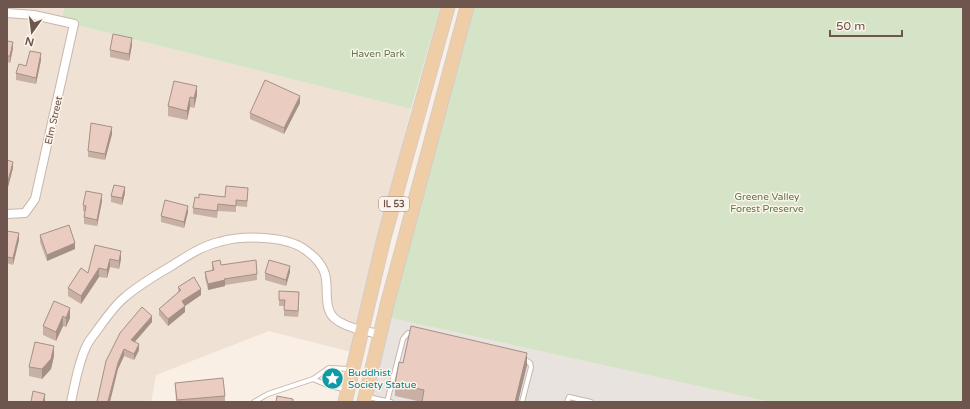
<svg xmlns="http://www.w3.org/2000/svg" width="970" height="409" font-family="'Varela Round',sans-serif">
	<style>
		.residential { fill: #efe1d4 }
		.industrial { fill: #e9e3df }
		.green { fill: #d5e4c6 }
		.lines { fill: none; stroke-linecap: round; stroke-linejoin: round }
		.lane-casing { stroke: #c8b7ad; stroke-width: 6 }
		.street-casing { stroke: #c8b7ad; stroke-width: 10 }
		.primary-casing { stroke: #d4ccca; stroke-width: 15 }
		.lane { stroke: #fff; stroke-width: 4 }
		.street { stroke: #fff; stroke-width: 8 }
		.primary { stroke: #efcda6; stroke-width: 13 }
		.wall { fill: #c9b0a5 }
		.shaded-wall { fill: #a49086 }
		.building { fill: #eacdc0; stroke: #a49086 }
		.labels { text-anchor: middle; stroke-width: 3; stroke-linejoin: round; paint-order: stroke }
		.shield { fill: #fcf4ea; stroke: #99857d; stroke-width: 1 }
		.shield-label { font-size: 9px; font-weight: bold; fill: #6e564e }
		.park-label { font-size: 10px; fill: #5c784b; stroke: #fcf4ea }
		.street-label { font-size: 10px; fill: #6e564e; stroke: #fcf4ea }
		.culture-label { font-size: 10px; fill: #0d838f; stroke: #fcf4ea; text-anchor: start }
	</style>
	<rect width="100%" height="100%" fill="#f9efe5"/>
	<path class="residential" d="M7 7H65L62 21 411 109 351 352 269 331 156 375 151 402H7Z"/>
	<path class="industrial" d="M391 318 770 402H370Z"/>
	<path class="green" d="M65 7H440L411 109 61 21Z
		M469 7H963V402H770L391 318Z"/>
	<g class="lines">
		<defs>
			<path id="lane" d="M347 390 327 385 313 379 329 368 350 369
				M368 397 391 402
				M254 402 268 394 313 379
				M387 402 403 339 408 333 413 334
				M522 402 531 367 530 363 523 358
				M567 402 569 397 591 402"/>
			<path id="street" d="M7 13 34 15 74 24 35 199 25 213 7 214
				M71 402C75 384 78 364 86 347 89 340 94 335 98 329 106 318 115 305 125 297 140 284 156 275 173 265 187 256 202 246 219 242 233 238 249 237 264 238 278 239 293 241 304 249 313 255 322 264 325 274 329 288 323 307 334 318 346 328 365 331 379 334"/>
			<path id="primary" d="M345 402 384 238 448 7
				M364 402 388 301 467 7"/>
		</defs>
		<use href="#lane" class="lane-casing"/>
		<use href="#street" class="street-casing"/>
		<use href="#primary" class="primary-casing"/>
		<use href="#lane" class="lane"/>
		<use href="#street" class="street"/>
		<use href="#primary" class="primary"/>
	</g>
	<path class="wall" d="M7 41 13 48 10 63 7 62Z
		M132 45 129 61 110 57V50Z
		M41 60 36 84 16 80V73L26 66Z
		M197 95 194 108 190 107 187 120 168 116V106Z
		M300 103 284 134 250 119V113Z
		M112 134 105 160 88 157V151Z
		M7 160 13 168 8 187H7Z
		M125 193 122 205 111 202V196Z
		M248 194 247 207 236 206V212L218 211 217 218 193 214V208L199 198 225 197Z
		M102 201 97 226 84 224V217L85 212 83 211V205Z
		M188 212 184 228 161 222V216Z
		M7 231 19 240 13 265 7 263Z
		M40 235 75 249 47 261 40 242Z
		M95 245 121 259 119 269 110 267 107 278 99 277 81 304 68 296V288L88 273Z
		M212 262 221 265 257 274V280L225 285V286L208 290 205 278V272L212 270Z
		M290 272 286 286 265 280V273Z
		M178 287 201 295 185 306V312L168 326 159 315V309L178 292Z
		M299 299 298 317 284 316V306H279V300Z
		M54 301 70 318 66 327 63 326 56 341 43 335V326Z
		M152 322 135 342 139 350 134 360 124 356 118 369 97 402 120 333Z
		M54 356 51 369 42 379 29 376V367Z
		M403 363 527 365 518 402H422L395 396V384Z
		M175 383 225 396V402H176Z"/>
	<path class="shaded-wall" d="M132 38V45L129 61V54Z
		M13 42V48L10 63V56Z
		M41 53V60L36 84V78Z
		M197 86V95L194 108V98Z
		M300 96V103L284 134V128Z
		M190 97V107L187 120V111Z
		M112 127V134L105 160V154Z
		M13 162V168L8 187V181Z
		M125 187V193L122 205V198Z
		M102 194V201L97 226V220Z
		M188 206V212L184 228V222Z
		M19 233V240L13 265V258Z
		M75 243V249L47 261V255Z
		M121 251V259L119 269V261Z
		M110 259V267L107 278V270Z
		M290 266V272L286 286V280Z
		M99 268V277L81 304V296Z
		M225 280V286L208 290V284Z
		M201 289V295L182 308V301Z
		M299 292V299L298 317V311Z
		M185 306V312L168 326V319Z
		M70 308V318L66 327V318Z
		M63 316V326L56 341V332Z
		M152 316V322L131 346V340Z
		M139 344V350L134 360V354Z
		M54 346V356L51 369 42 379V369Z
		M124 349V356L118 369 110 402H108L118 363Z
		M527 353V365L518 402H515Z
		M45 394V402H43Z"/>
	<path class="building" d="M113 34 132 38 129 54 110 50Z
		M7 41 13 42 10 56H7Z
		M30 51 41 53 36 78 16 73 19 64 26 66Z
		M265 80 300 96 284 128 250 113Z
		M174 81 197 86 194 98 190 97 187 111 168 106Z
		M91 123 112 127 105 154 88 151Z
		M7 160 13 162 8 181H7Z
		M114 185 125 187 122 198 111 196Z
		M226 186 248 188 247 201 236 200V206L218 204 217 211 193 208 195 197 199 198V194L225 197Z
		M86 191 102 194 97 220 84 217 86 206 83 205Z
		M165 200 188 206 184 222 161 216Z
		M69 225 75 243 47 255 40 235Z
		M7 231 19 233 13 258 7 257Z
		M95 245 121 251 119 261 110 259 107 270 99 268 81 296 68 288 81 268 88 273Z
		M220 260 221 265 256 260 257 274 224 279 225 280 208 284 205 272 214 270 212 262Z
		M269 260 290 266 286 280 265 273Z
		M194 277 201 289 182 301 185 306 168 319 159 309 181 290 178 287Z
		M279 291 299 292 298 311 284 310 285 300H279Z
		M54 301 70 308 66 318 63 316 56 332 43 326Z
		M142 307 152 316 131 340 139 344 134 354 124 349 118 363 108 401 113 402H97L106 361 120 333Z
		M411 326 527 353 515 402H422L424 390 395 384 399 362 403 363Z
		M35 342 54 346 51 359 42 369 29 367Z
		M223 378 225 396 177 400 175 383Z
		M33 391 45 394 43 402H31Z
		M277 396 293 399V402H276Z"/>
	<defs>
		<symbol id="sight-disc" viewBox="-11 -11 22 22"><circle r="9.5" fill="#0f9aa8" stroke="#fcf4ea"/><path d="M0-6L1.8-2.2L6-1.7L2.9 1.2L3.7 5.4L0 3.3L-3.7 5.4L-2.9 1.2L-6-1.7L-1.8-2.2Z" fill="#fff"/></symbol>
	</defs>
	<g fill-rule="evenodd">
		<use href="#sight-disc" x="320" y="366" width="25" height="25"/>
	</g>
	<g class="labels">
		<rect class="shield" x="379" y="197" width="30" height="14" rx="3"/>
		<g class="shield-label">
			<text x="394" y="207">IL 53</text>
		</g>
		<g class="park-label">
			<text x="378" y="57">Haven Park</text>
			<text x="767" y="200">Greene Valley<tspan x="767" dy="12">Forest Preserve</tspan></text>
		</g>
		<g class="street-label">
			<text transform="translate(53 120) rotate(-77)" y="4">Elm Street</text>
		</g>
		<g class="culture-label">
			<text x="348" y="376">Buddhist<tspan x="348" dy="12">Society Statue</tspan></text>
		</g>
	</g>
	<rect width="970" height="409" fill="none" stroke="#6e564e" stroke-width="16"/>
	<g transform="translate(32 32) rotate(194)" stroke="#fcf4ea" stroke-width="3" paint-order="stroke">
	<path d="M0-3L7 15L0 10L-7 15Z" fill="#6e564e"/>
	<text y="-6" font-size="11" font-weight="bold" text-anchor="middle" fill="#6e564e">N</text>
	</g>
	<path d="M830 30v6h72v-6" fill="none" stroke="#6e564e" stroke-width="2"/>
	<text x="836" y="30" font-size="12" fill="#6e564e" stroke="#fcf4ea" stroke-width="3" paint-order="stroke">50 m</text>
</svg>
